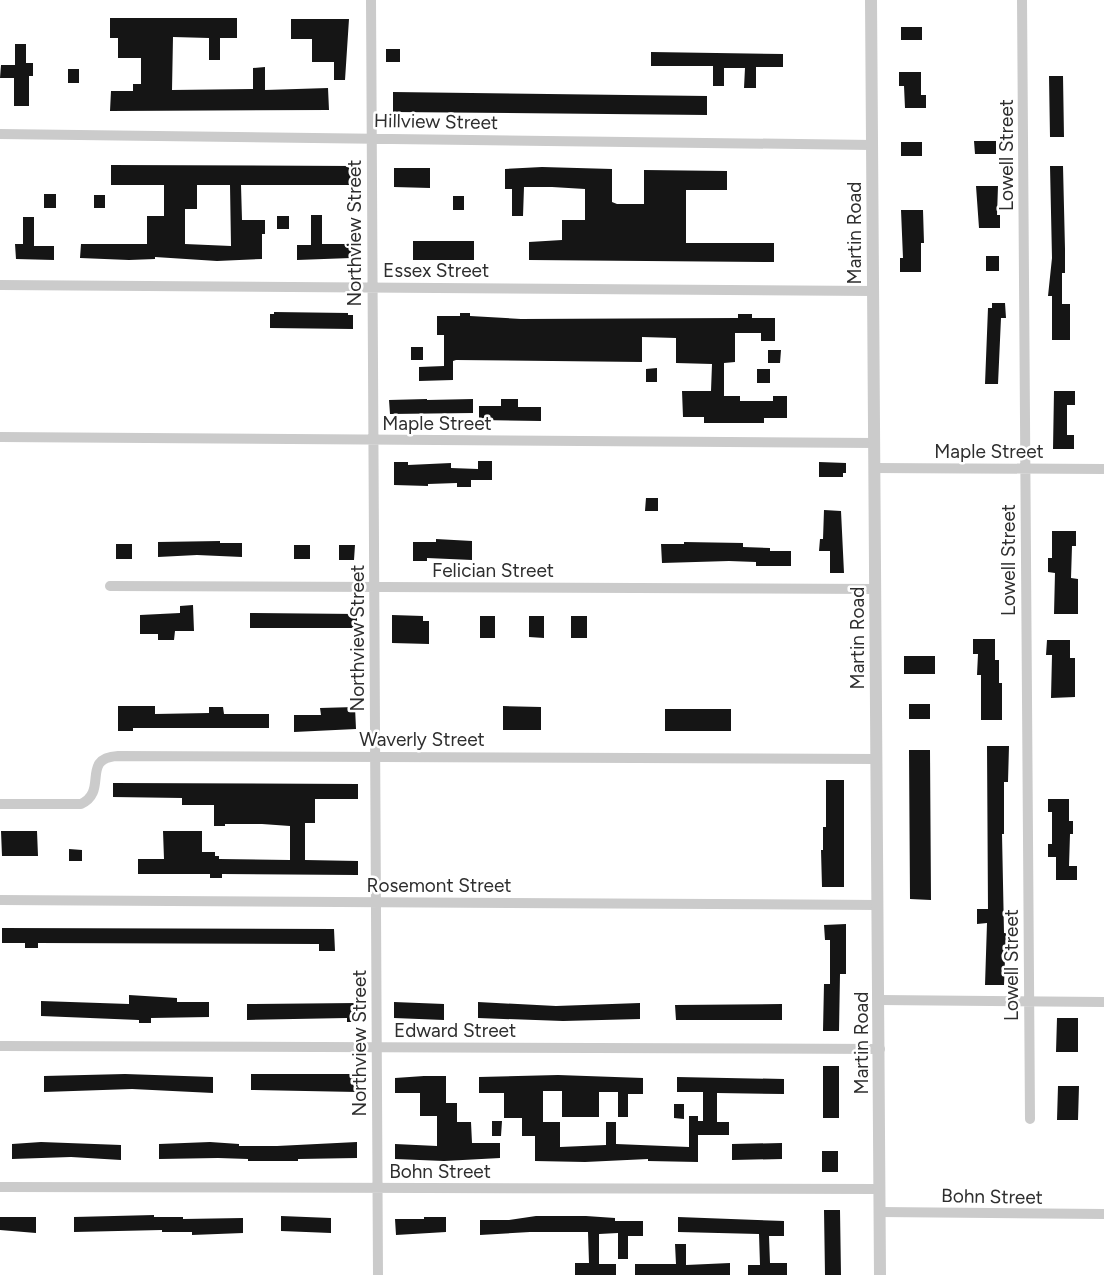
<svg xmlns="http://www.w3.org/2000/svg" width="1104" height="1275" font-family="Figtree,sans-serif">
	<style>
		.building { fill: #151515; fill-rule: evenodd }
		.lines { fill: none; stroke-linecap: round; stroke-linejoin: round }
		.minor { stroke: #cbcbcb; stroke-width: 10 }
		.tertiary { stroke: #cbcbcb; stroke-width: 12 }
		.labels { text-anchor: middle; stroke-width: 5; stroke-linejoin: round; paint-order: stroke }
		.street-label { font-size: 19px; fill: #2e2e2e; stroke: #fff }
	</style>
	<rect width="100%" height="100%" fill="#fff"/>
	<path class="building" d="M110 18H237V38H220V60H209V38L173 37 172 90 253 89V68L265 67V90L328 88 329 110 110 111 111 91H133V84H141V58H118V38H110Z
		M291 19H349L345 80H334V62H312V39H291Z
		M901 27H922V40H901Z
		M15 44H26V63H33V76H29V106H14V78H0L1 65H15Z
		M386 49H400V62H386Z
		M651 52 783 54V67H756V88H744L745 68H724V86H713V66H651Z
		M68 69H79V83H68Z
		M899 72H921V95H926V108H905L904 86H899Z
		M1049 76H1063L1064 137H1050Z
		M393 92 707 96V115L393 112Z
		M974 141H996V154H975Z
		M901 142H922V156H901Z
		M111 165 351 166V185H241L242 220H265V234H262V259L217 261 155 257V259L129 260 80 258 81 244H147V216H164V185H111ZM197 185H230L231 246 185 244V209H197Z
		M1050 166H1063L1065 249V273H1062V304H1070V340H1052V296H1048L1052 258Z
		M542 167 612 169V202L617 204H644V170L727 171V190H686V243H774V262L529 260V242L562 240V220H585V189L552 187H524L523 216H512V189H505V169Z
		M394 168H430V188L394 187Z
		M976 186H998L997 215H1000V228H979Z
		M44 194H56V208H44Z
		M94 195H105V208H94Z
		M453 196H464V210H453Z
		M901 210H923L924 243H921V272H900V258H903Z
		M311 215H322V244H352L351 258 297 260V245H311Z
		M277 216H289V229H277Z
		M23 217H34V246H54V260L16 259 15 244H23Z
		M413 241H474V260H413Z
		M986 256H999V271H986Z
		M992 303H1005L1006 318H1001L998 384H985L988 308H992Z
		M274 312 348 313V315H353V329L270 328V314H274Z
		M460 313H470V316L521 319 738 318V314H752V318H775V341H761V333H735V362L724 363V396H740V401H773V396H787V418H764V423H704V417H683L682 391H711L712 364 676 363V338L642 337V362L456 360 453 361V380L419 381V367L444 366V335H437V316H460Z
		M411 347H423V360H411Z
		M768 350H781L780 363H768Z
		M657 368V382H646V369Z
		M757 369H770V383H757Z
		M1054 391H1075V405H1067V435H1074V449H1053Z
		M427 399V400L473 399V413L390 414 389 400Z
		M501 399H518V407H541V421L479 420V406H501Z
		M478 461H492V480H471V487H457V483L428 484V486L394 485V462H408V465L451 463V468L478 469Z
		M819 462 846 463V473H843V477H819Z
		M646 498H658V511H645Z
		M824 510 841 511 844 573H830V551H819L820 539H823Z
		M1052 531H1076V546H1072L1071 578 1078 579V614H1054L1055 573 1048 572V558H1052Z
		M436 539 472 541V560L427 558V561H413V542H436Z
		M220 541V543H242V557L197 555 158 557V542Z
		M684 542 743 543V547L770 548V551H791V566H756V562L729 561 662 563 661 544H684Z
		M116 544H132V559H116Z
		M294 545H310V559H294Z
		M339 545H355L354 560H339Z
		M193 605 194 631H175L174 640H158V634H140V615L180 613V606Z
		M250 613 357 614V628H250Z
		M392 615 423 616V621H429V644L392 643Z
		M480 616H495V638H480Z
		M529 616H544V638L529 637Z
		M571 616H587V638H571Z
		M973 639H995V660H999V683H1002V720H981V675H977L978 654H973Z
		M1047 640H1070V658H1075V697L1051 698 1052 655H1046Z
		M904 656H935V674H904Z
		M909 704H930V719H909Z
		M118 706H155V714L209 713V707H223L224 714H269V728H133V731H118Z
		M503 706 541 707V730H503Z
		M355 707 356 729 294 732V715H321L320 708Z
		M665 709H731V731H665Z
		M987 746H1009L1008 782H1004V834H1002L1004 933H1006L1004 985H985L987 923 977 924V909H988Z
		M909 750H930L931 900 910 899Z
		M826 780H844V887H822L821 850H823V827H826Z
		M113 783 358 784V799H315V823H305V860L358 861V875L222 874V878H210V874H138V859H164L163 831H202V852H215V856H219V859L290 860V826L262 824H225V826H214V805H182V798L113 797Z
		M1048 799H1069V821H1073V834H1070L1069 866H1077V880H1056V857H1048V844H1052V812H1048Z
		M1 831H37L38 856H2Z
		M69 849 82 850V861H69Z
		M846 924V974H840L839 1031H823L824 984H830V940H825L824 925Z
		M2 928 334 929 335 951H319V944L38 943V948H25V943H2Z
		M129 995 177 998V1002H209V1017L151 1018V1023H139V1020L41 1016V1001L129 1004Z
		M394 1002 444 1004V1020L394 1018Z
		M478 1002 556 1006 640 1003V1019L563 1021 478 1018Z
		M357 1003V1022H347V1018L247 1020V1004Z
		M782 1004V1020H676L675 1005Z
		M1057 1018H1078V1052H1056Z
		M823 1066H839V1118H823Z
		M125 1074 213 1077V1093L132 1089 44 1092V1076Z
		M251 1074H357V1092L251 1090Z
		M558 1075 643 1078V1094H628V1117H618V1092H599V1117H562V1091H543V1122H560V1147L606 1145V1122H616V1144L689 1147V1116H698V1121H703V1092H677V1077L784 1079V1094L717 1093V1122H729V1135H698V1162L648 1161V1159L585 1162 535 1161V1136H522V1118H504V1093H479V1077Z
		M424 1076H446V1103H457V1122H471L472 1143H500V1158L444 1161 395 1159V1144L437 1146V1116H420V1093H395V1078Z
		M1058 1086H1079L1078 1120H1057Z
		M674 1104H684V1119L674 1118Z
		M492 1121H502L501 1136H492Z
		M41 1142 121 1145V1160L71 1157 12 1159V1144Z
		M210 1142 239 1144V1146H277L357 1142V1158L298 1159V1161H248V1159L218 1158 159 1159V1144Z
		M782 1143V1159L732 1160V1144Z
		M822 1151H838V1172H822Z
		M824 1210H840L841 1275H825Z
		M154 1215V1217H183V1219L243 1218V1233L192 1235V1232H162V1230L74 1232V1217Z
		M281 1216 331 1218V1233L281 1231Z
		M536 1216H586L615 1218V1221H643V1236H628V1259H618V1233L599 1234V1264H616V1275H575V1263H589L588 1232H530L480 1235V1220H509Z
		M0 1217H36V1233L0 1230Z
		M424 1217H446V1232L396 1235 395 1219H424Z
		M678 1217 784 1221V1236H769L770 1263H787V1275H748V1265H760L759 1234 678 1232Z
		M675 1244H686V1265L730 1263V1275H635V1264H676Z"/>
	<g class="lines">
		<path class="minor" d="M371 0 378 1275
			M1022 0 1030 1119
			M0 134 872 145
			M0 285 873 291
			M0 437 874 443
			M874 468 1104 469
			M110 586 875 589
			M0 804H81C109 791 80 758 118 756L876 759
			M0 900 878 905
			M880 1000 1104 1002
			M0 1046 880 1049
			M0 1187 879 1189
			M880 1212 1104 1214"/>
		<path class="tertiary" d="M871 0 880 1275"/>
	</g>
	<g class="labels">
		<g class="street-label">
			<text transform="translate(436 121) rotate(1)" y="7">Hillview Street</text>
			<text transform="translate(1006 155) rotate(-90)" y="7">Lowell Street</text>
			<text transform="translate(354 233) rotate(-90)" y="7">Northview Street</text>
			<text transform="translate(854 233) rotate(-90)" y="7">Martin Road</text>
			<text x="436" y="277">Essex Street</text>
			<text x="437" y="430">Maple Street</text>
			<text x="989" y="458">Maple Street</text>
			<text transform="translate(1008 560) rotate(-90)" y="7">Lowell Street</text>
			<text x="493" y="577">Felician Street</text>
			<text transform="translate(357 638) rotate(-90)" y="7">Northview Street</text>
			<text transform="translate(857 638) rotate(-90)" y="7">Martin Road</text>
			<text x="422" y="746">Waverly Street</text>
			<text x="439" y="892">Rosemont Street</text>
			<text transform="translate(1011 965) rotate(-90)" y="7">Lowell Street</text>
			<text x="455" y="1037">Edward Street</text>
			<text transform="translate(359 1043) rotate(-90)" y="7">Northview Street</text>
			<text transform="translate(861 1043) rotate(-90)" y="7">Martin Road</text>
			<text x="440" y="1178">Bohn Street</text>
			<text transform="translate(992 1196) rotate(1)" y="7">Bohn Street</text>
		</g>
	</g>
</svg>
